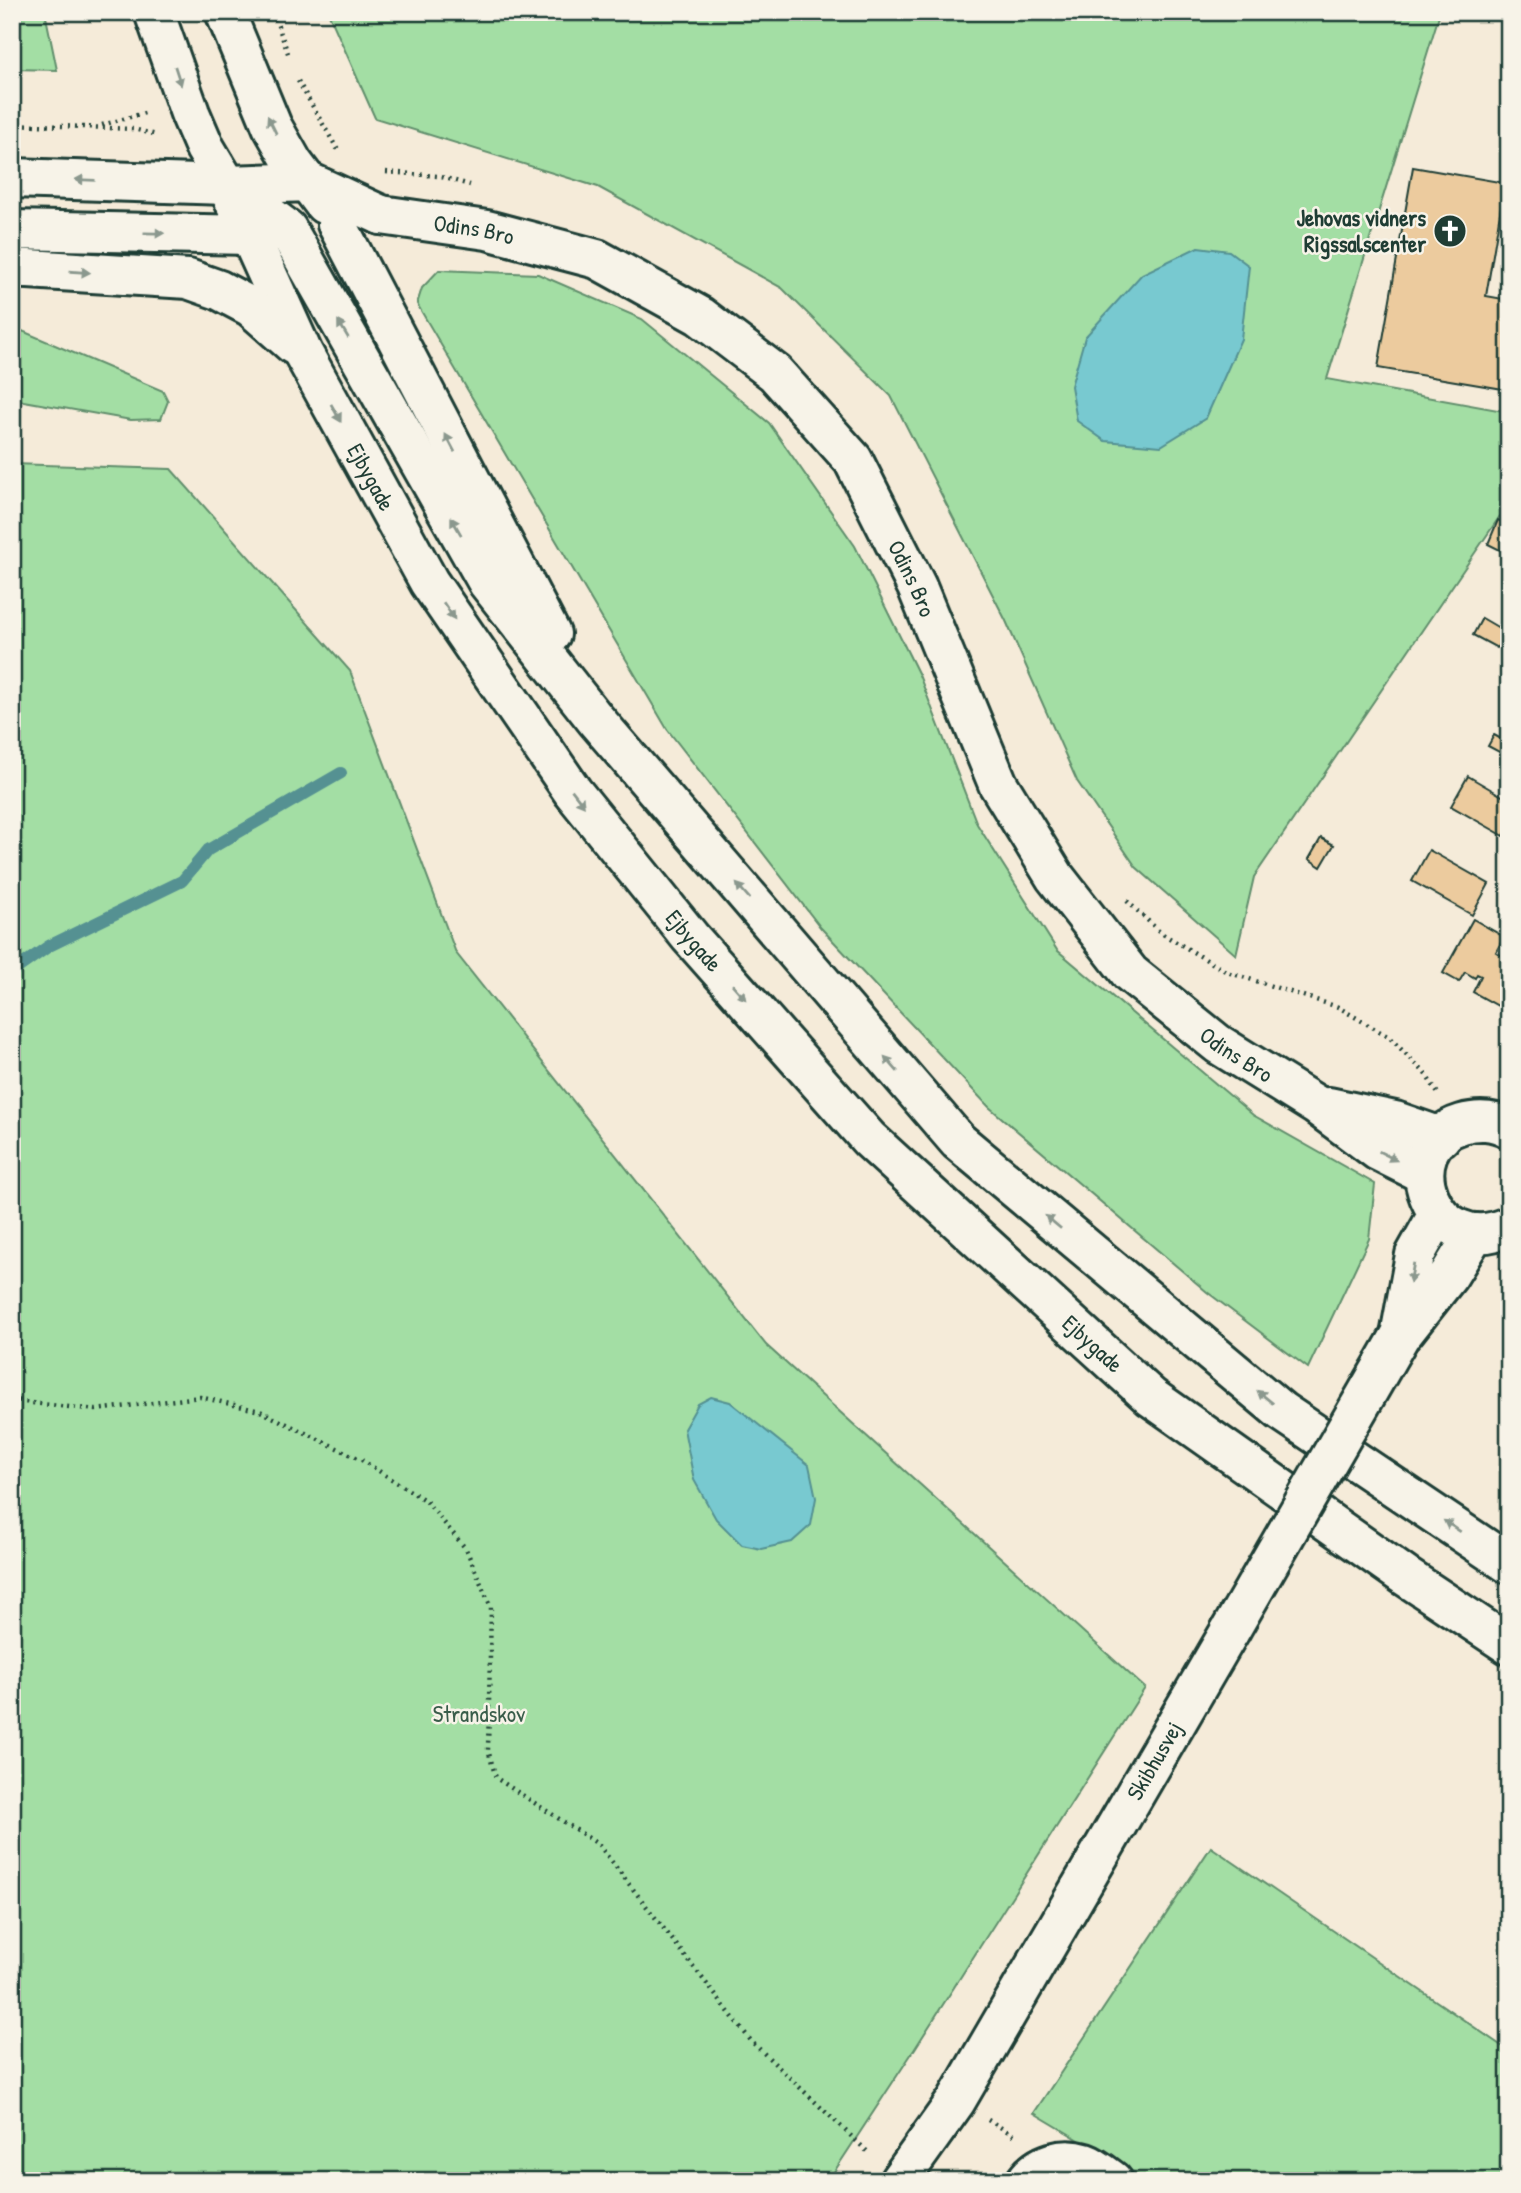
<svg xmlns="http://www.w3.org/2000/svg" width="1521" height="2193" font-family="'Patrick Hand',sans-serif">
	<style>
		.green { fill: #a3dea4; stroke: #618e6c; stroke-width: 2 }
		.water { fill: #78c9d0; stroke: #549192; stroke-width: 2 }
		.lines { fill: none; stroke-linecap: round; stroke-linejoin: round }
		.stream { stroke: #549192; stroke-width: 12 }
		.building { fill: #eccb9e; stroke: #1f3d34; stroke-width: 2 }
		.minor-casing { stroke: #1f3d34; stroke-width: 44 }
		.major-casing { stroke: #1f3d34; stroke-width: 44 }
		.path { stroke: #1f3d34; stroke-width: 4.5; stroke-dasharray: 2 5; stroke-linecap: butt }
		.minor { stroke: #f7f3e8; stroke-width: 38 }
		.major { stroke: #f7f3e8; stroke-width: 38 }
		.minor-bridge-casing { stroke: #1f3d34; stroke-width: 44; stroke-linecap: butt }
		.minor-bridge { stroke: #f7f3e8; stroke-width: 38 }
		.oneway { fill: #8b988e }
		.labels { text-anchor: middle; stroke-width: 5; stroke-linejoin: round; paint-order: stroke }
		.poi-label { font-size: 23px; font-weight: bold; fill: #1f3d34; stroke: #f7f3e8; text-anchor: end }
		.street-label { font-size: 23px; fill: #1f3d34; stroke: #f7f3e8 }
		.park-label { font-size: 23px; fill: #395d4a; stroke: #f7f3e8 }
	</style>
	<rect width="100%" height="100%" fill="#f5ebd9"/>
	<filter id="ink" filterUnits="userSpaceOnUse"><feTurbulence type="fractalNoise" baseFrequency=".0143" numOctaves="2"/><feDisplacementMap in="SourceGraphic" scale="14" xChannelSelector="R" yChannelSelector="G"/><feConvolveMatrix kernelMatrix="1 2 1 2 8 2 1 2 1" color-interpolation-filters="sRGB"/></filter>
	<g filter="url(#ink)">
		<path class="green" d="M12 12H45L57 70 12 69Z
			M328 12H1440L1327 379 1509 412V517L1500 516 1254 877 1236 955 1136 867 1077 781 1006 621 891 396 782 288 598 187 375 118Z
			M439 270 538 274 642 319 769 423 855 546 919 675 977 824 1057 950 1253 1115 1375 1184 1369 1239 1308 1368 1207 1292 989 1107 821 928 667 729 417 304 422 288Z
			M12 330H20L163 391 168 401 161 419 131 420 12 399Z
			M12 464 171 469 350 671 456 953 766 1345 1145 1688 914 2050 828 2181H12Z
			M1211 1847 1509 2051V2181H1148L1034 2113Z"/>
		<path class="water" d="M1198 247 1229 251 1249 266 1241 339 1206 418 1161 446 1105 441 1077 421 1071 386 1085 337 1142 274Z
			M711 1397 730 1402 809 1465 816 1498 811 1525 792 1542 761 1549 742 1545 716 1519 694 1480 684 1429 698 1404Z"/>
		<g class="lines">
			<path class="stream" d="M12 972 49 946 182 881 208 850 341 773"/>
		</g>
		<path class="building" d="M1413 167 1505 183 1486 296 1509 300V390L1378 368Z
			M1498 520 1509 525V542L1504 552 1488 544Z
			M1482 618 1506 632 1497 648 1473 635Z
			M1494 735 1507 742 1501 753 1488 746Z
			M1468 776 1509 800V827L1504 836 1451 806Z
			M1321 838 1334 845 1321 867 1309 859Z
			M1429 850 1489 884 1472 915 1412 881Z
			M1473 919 1504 937 1496 952 1509 960V1012L1473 992 1481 976 1477 974 1475 978 1465 972 1459 982 1443 973Z"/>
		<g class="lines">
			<defs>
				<g id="minor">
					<path d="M154 12 190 113 205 148 227 185"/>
					<path d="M225 12 272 126 293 163 324 204"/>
					<path id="s1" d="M381 215 487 230 597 259 700 316 775 373 853 460 917 587 998 784 1055 877 1130 973 1218 1044 1316 1105 1378 1151 1424 1174"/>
					<path d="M1329 1107 1395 1121 1441 1137"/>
					<path d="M1509 1128C1493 1120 1479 1119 1462 1124 1389 1146 1432 1263 1509 1226"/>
					<path d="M1404 1332 1449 1275 1475 1233"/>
					<path d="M1400 1336 1415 1255 1438 1214"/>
					<path id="s2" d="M899 2181 956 2101 1230 1631"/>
					<path d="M1026 2181C1039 2163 1063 2156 1085 2163 1094 2166 1105 2175 1113 2181"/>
				</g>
				<g id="major">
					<path d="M12 178 227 185 309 182 381 215"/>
					<path id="s3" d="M227 185 303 353 429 582 573 792 690 937 869 1139 1151 1397 1405 1576 1509 1645"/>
					<path d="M231 187 287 229 488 583 596 720 958 1141 1281 1411 1509 1564"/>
					<path d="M337 224 551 634"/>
					<path d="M12 230 250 235 272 231"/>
					<path d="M12 268 188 279 219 290 251 307 294 345"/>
				</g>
			</defs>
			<use href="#minor" class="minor-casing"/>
			<use href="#major" class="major-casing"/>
			<path class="path" d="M273 12 289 56
				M298 81 339 152
				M12 124 133 129 157 135
				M102 125 148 112
				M386 172 438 176 470 185
				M1127 901 1161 933 1227 972 1338 1007 1389 1037 1424 1072 1439 1095
				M1502 1267 1509 1300
				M12 1398 24 1402 96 1410 200 1397 260 1411 360 1459 426 1501 466 1549 491 1607 488 1750 496 1778 598 1844 752 2042 870 2154
				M988 2120 1017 2137"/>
			<use href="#minor" class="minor"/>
			<use href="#major" class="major"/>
			<defs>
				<path id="minor-bridge" d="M1230 1631 1400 1336"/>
			</defs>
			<use href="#minor-bridge" class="minor-bridge-casing"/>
			<use href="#minor-bridge" class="minor-bridge"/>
		</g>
		<defs><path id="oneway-solid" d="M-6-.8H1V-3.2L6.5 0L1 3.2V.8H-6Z" transform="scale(1.75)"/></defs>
		<g class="oneway">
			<use href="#oneway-solid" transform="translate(178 76) rotate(72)"/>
			<use href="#oneway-solid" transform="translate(272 125) rotate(-116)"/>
			<use href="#oneway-solid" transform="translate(85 180) rotate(-178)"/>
			<use href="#oneway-solid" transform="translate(154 233) rotate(1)"/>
			<use href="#oneway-solid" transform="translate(80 272) rotate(4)"/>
			<use href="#oneway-solid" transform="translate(343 329) rotate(-121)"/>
			<use href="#oneway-solid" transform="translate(336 413) rotate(61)"/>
			<use href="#oneway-solid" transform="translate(450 443) rotate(-118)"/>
			<use href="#oneway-solid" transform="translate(456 526) rotate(-120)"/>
			<use href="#oneway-solid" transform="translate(449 611) rotate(56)"/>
			<use href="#oneway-solid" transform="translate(578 798) rotate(52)"/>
			<use href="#oneway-solid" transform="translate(743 891) rotate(-131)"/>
			<use href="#oneway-solid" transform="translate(739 992) rotate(49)"/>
			<use href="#oneway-solid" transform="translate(891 1064) rotate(-131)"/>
			<use href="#oneway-solid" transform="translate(1388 1156) rotate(27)"/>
			<use href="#oneway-solid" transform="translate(1053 1222) rotate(-140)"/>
			<use href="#oneway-solid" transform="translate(1412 1273) rotate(100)"/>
			<use href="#oneway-solid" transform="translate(1265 1397) rotate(-141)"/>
			<use href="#oneway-solid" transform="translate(1452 1526) rotate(-146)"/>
		</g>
	</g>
	<defs>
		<symbol id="church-disc" viewBox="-11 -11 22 22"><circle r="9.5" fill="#1f3d34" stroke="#f7f3e8"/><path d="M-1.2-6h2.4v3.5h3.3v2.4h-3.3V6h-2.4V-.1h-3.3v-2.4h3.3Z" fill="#fff"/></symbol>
	</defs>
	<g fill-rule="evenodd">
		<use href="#church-disc" x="1431" y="212" width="38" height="38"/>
	</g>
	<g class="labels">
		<g class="poi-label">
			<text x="1426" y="226">Jehovas vidners<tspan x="1426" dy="26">Rigssalscenter</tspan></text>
		</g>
		<g class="street-label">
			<text dy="8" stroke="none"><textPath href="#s1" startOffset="94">Odins Bro</textPath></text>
			<text dy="8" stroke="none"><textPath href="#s3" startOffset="326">Ejbygade</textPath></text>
			<text dy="8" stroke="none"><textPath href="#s1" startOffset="682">Odins Bro</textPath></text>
			<text dy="8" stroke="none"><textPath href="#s3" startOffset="892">Ejbygade</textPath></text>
			<text dy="8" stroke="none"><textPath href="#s1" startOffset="1270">Odins Bro</textPath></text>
			<text dy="8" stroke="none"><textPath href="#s3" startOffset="1460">Ejbygade</textPath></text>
			<text dy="8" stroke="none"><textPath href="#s2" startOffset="492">Skibhusvej</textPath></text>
		</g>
		<g class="park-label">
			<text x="479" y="1722">Strandskov</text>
		</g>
	</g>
	<rect width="1521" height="2193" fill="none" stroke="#f7f3e8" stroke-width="42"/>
	<rect x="21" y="21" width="1479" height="2151" fill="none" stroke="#1f3d34" stroke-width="2.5" filter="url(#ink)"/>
</svg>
